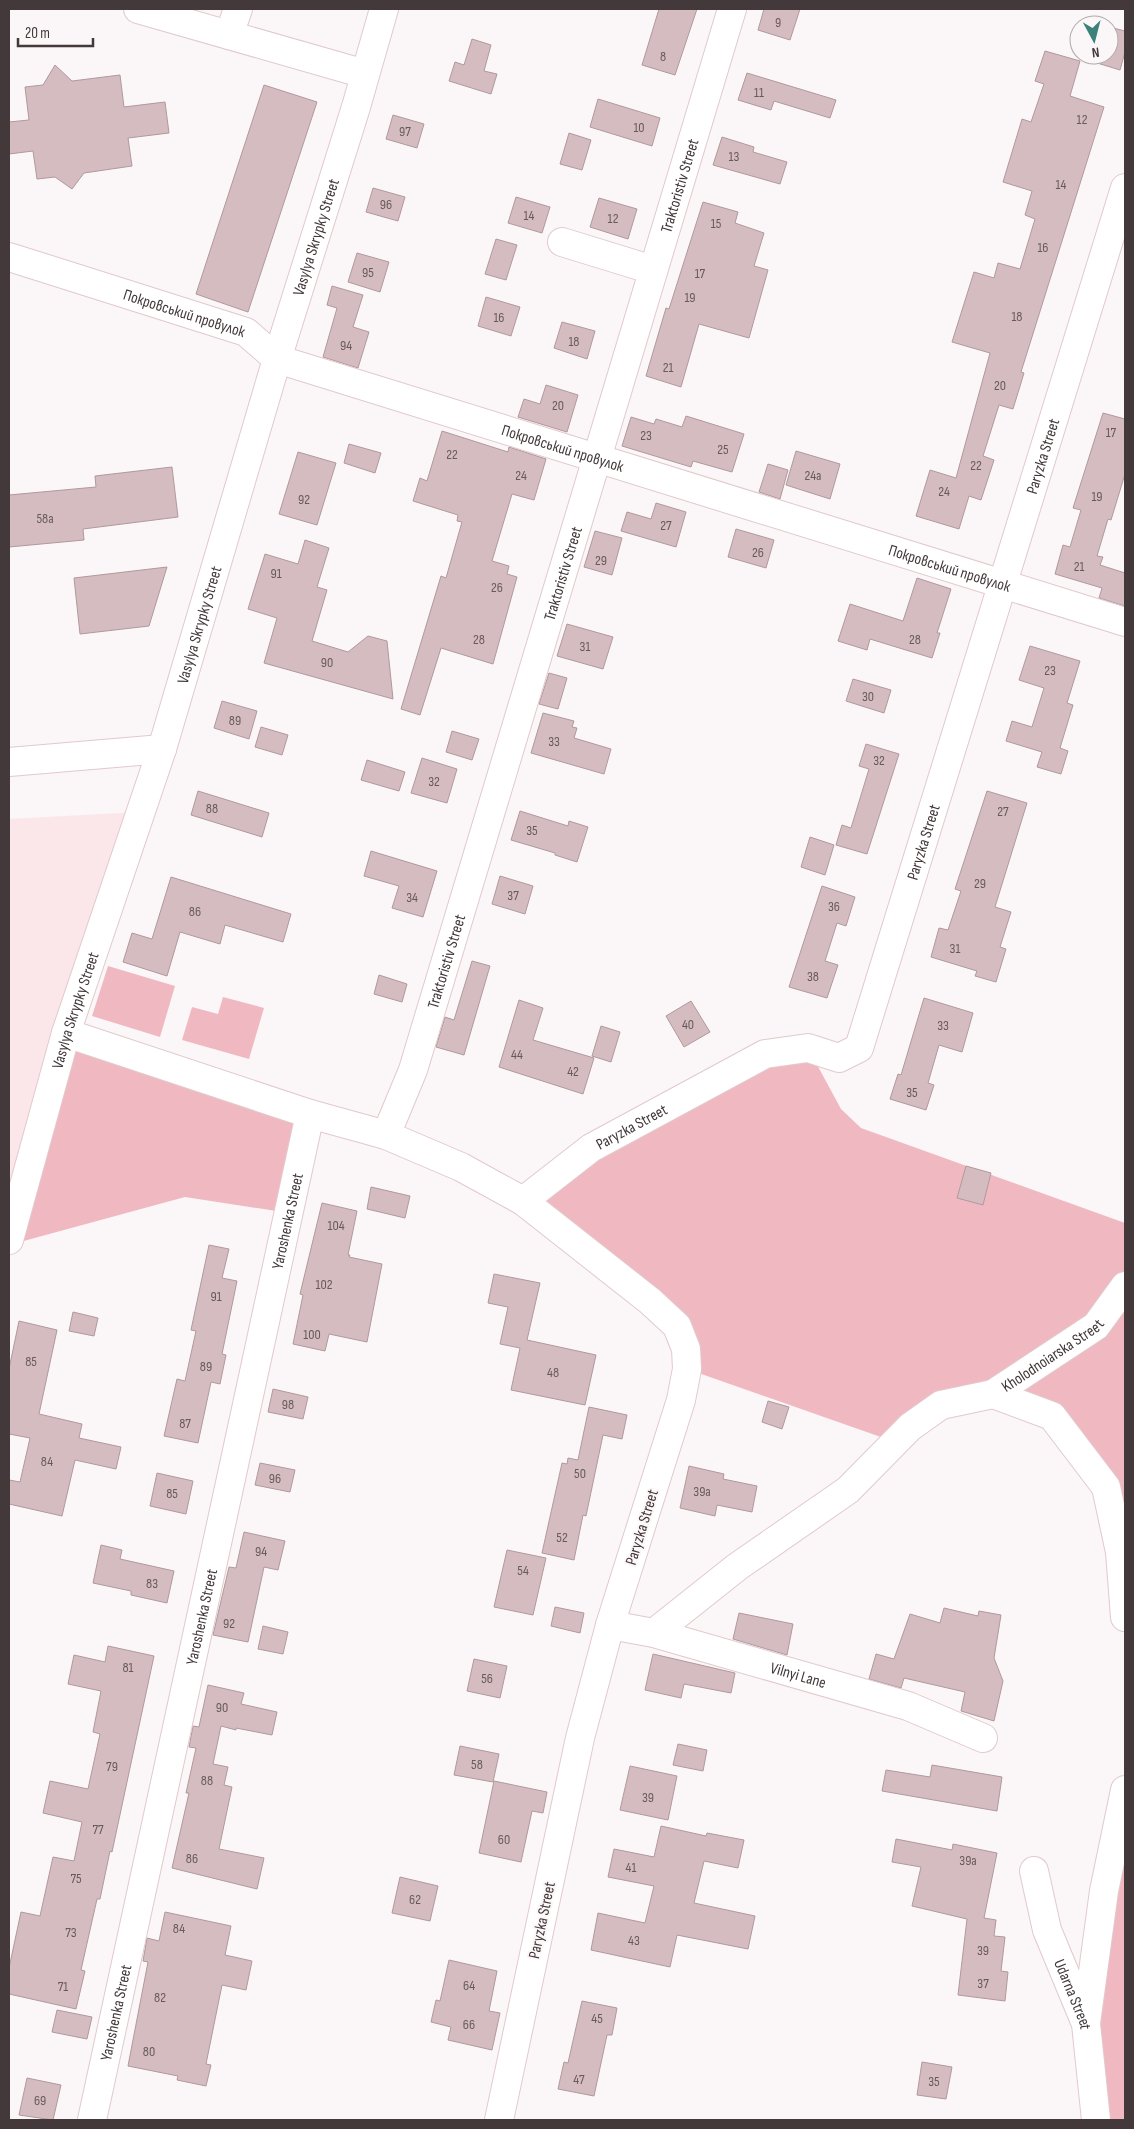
<svg xmlns="http://www.w3.org/2000/svg" width="1134" height="2129" font-family="'Sofia Sans Condensed',sans-serif">
	<style>
		.built { fill: #fbe6e9 }
		.green { fill: #f0b9c2 }
		.building { fill: #d5bcc0; stroke: #b0999c }
		.lines { fill: none; stroke-linecap: round; stroke-linejoin: round }
		.minor-casing { stroke: #e2c9cc; stroke-width: 30 }
		.minor { stroke: #fff; stroke-width: 28 }
		.labels { text-anchor: middle; stroke-width: 4; stroke-linejoin: round; paint-order: stroke }
		.number-label { font-size: 14px; fill: #685a5c }
		.street-label { font-size: 16px; fill: #43393a; stroke: #fbf6f7 }
	</style>
	<rect width="100%" height="100%" fill="#fbf6f7"/>
	<path class="built" d="M140 812 9 1240V819Z"/>
	<path class="green" d="M108 966 175 986 160 1037 92 1016Z
		M223 997 264 1008 249 1059 182 1040 192 1007 218 1014Z
		M66 1033 310 1114 289 1213 185 1197 9 1245Z
		M808 1048 841 1109 861 1128 1125 1223V1544L1106 1487 1052 1416 993 1394 895 1442 687 1369 686 1349 523 1201 591 1148Z
		M1125 1805V2120H1096L1086 2024Z"/>
	<path class="building" d="M659 9H697L675 75 642 65Z
		M764 9H800L790 40 758 30Z
		M1109 27 1125 31V52L1120 70 1084 59 1085 55H1109Z
		M472 39 491 45 484 71 497 74 491 94 449 81 455 62 464 65Z
		M1045 51 1080 61 1070 96 1104 107 1021 372 1024 373 1013 409 999 405 983 456 994 460 981 500 969 496 959 529 916 516 930 470 956 478 990 353 952 342 974 272 994 278 998 263 1020 269 1035 219 1025 215 1032 191 1003 182 1022 119 1031 122 1044 84 1035 81Z
		M55 65 72 81 120 75 124 107 165 102 169 133 128 138 132 166 84 173 72 189 55 177 37 179 33 151 9 154V122L29 120 25 87 43 85Z
		M747 73 836 100 830 118 774 101 771 110 738 100Z
		M264 85 317 102 248 312 196 294Z
		M598 99 660 118 652 146 590 127Z
		M393 115 424 124 417 148 386 139Z
		M569 133 591 140 582 170 560 164Z
		M722 137 754 147 753 152 787 162 780 184 713 165Z
		M373 188 405 197 398 221 366 212Z
		M516 197 550 207 542 233 508 223Z
		M599 198 637 209 628 239 590 227Z
		M703 202 738 212 735 223 764 233 754 266 768 270 749 338 699 324 681 387 646 376 666 308 669 309Z
		M496 239 517 245 506 280 485 274Z
		M357 253 389 262 380 292 348 282Z
		M332 286 363 295 353 327 369 332 358 368 323 357 337 308 327 305Z
		M486 297 520 307 511 336 478 326Z
		M562 322 595 331 587 359 554 348Z
		M546 385 578 395 567 432 518 417 524 399 540 404Z
		M1103 413 1125 419V474L1111 520 1108 519 1097 556 1103 557 1100 565 1125 573V606L1099 598 1102 588 1055 574 1063 545 1070 547 1081 510 1073 508Z
		M686 416 744 434 732 472 693 461 691 467 622 446 631 417 654 424 656 419 682 427Z
		M442 431 508 452 509 447 546 459 534 500 512 494 492 561 509 566 507 574 517 577 493 664 441 648 420 715 401 709 441 576 446 578 462 522 457 521 458 515 413 501 420 478 427 481Z
		M349 444 381 453 375 473 344 463Z
		M796 451 840 464 830 499 786 485Z
		M298 452 336 463 317 525 279 514Z
		M768 464 788 470 780 499 759 492Z
		M172 467 178 517 83 529 84 540 9 547V495L96 487 95 476Z
		M656 503 686 512 676 547 621 531 627 512 651 519Z
		M736 529 774 540 766 568 728 557Z
		M595 531 622 538 612 575 584 567Z
		M305 540 329 548 317 587 327 590 312 641 348 652 368 636 387 641 393 699 264 663 277 618 248 609 265 554 298 564Z
		M167 567 149 626 80 634 74 578Z
		M917 578 951 589 937 633H940L932 658 870 639 867 650 838 641 850 604 903 621Z
		M567 624 613 637 603 669 557 656Z
		M1030 646 1080 661 1067 703 1073 705 1060 748 1068 751 1061 774 1037 767 1042 752 1006 741 1012 721 1032 727 1044 688 1019 680Z
		M549 673 567 678 558 709 539 704Z
		M853 679 891 690 884 713 846 701Z
		M222 701 257 711 249 739 214 728Z
		M543 713 574 721 572 727 577 728 574 738 611 749 604 774 531 753Z
		M261 727 288 735 282 755 255 747Z
		M452 731 479 739 472 760 446 752Z
		M866 744 899 754 867 854 836 845 842 825 851 828 869 769 859 766Z
		M422 758 457 769 447 803 411 793Z
		M367 760 405 772 399 791 361 780Z
		M198 791 269 813 262 837 191 815Z
		M987 791 1027 803 995 907 1011 912 1000 947 1006 949 996 982 975 976 977 971 931 957 939 928 948 930 961 891 955 889Z
		M520 811 568 826 569 821 588 827 577 862 555 855V853L511 840Z
		M810 837 834 845 825 875 801 867Z
		M371 851 437 871 423 917 392 908 399 886 364 876Z
		M500 876 533 886 525 914 492 904Z
		M171 877 291 914 283 942 225 925 220 944 180 932 167 976 123 962 132 933 152 939Z
		M822 886 855 897 846 926 837 923 825 961 838 965 827 998 789 987Z
		M472 961 490 966 464 1055 436 1047 445 1017 454 1020Z
		M379 975 407 984 402 1002 374 994Z
		M924 998 973 1013 962 1052 939 1045 928 1083 934 1085 926 1110 890 1099 898 1074 901 1075Z
		M519 1000 543 1008 533 1040 594 1058 583 1094 499 1067Z
		M691 1001 710 1032 684 1047 666 1016Z
		M601 1026 620 1032 611 1062 592 1056Z
		M966 1166 991 1173 983 1205 957 1198Z
		M371 1187 410 1196 405 1218 367 1209Z
		M322 1203 357 1211 348 1255H350L349 1257 382 1264 367 1342 329 1334 325 1351 293 1344 303 1295 300 1294Z
		M209 1245 229 1249 222 1278 237 1281 222 1354 226 1355 220 1384 211 1382 198 1443 164 1436 177 1379 185 1381 196 1331 191 1330Z
		M494 1274 540 1283 527 1340 596 1355 585 1405 511 1390 520 1348 500 1344 508 1307 488 1303Z
		M73 1312 98 1318 94 1336 69 1331Z
		M19 1321 57 1330 39 1414 82 1424 79 1438 121 1447 116 1469 75 1460 62 1516 9 1504V1480L20 1482 30 1438 9 1434V1369Z
		M273 1389 308 1397 303 1419 268 1412Z
		M768 1401 789 1407 782 1429 762 1422Z
		M589 1407 627 1415 622 1439 603 1435 586 1516 583 1515 574 1560 542 1553 562 1463 567 1464 568 1458 578 1460Z
		M260 1463 295 1470 290 1492 255 1485Z
		M689 1466 724 1474 723 1479 757 1486 752 1512 717 1505 715 1516 680 1508Z
		M157 1473 193 1481 186 1514 150 1506Z
		M244 1532 285 1541 278 1570 264 1567 248 1642 213 1635 229 1567 236 1568Z
		M101 1545 122 1550 120 1559 174 1571 167 1603 131 1595V1591L93 1583Z
		M507 1550 546 1558 533 1615 494 1607Z
		M555 1607 584 1613 580 1633 551 1626Z
		M944 1608 978 1616 979 1611 1001 1615 994 1658 1003 1681 994 1721 961 1711 965 1692 904 1678 901 1688 869 1679 876 1654 894 1659 910 1614 940 1623Z
		M739 1613 793 1624 787 1655 733 1639Z
		M263 1626 288 1632 283 1654 258 1649Z
		M108 1646 154 1656 112 1852 110 1851 100 1899H97L81 1970 85 1971 76 2009 9 1994V1968L21 1912 40 1916 53 1857 74 1861 82 1822 43 1813 50 1781 88 1789 100 1734 93 1732 101 1691 68 1684 74 1655 105 1662Z
		M653 1654 735 1673 731 1693 684 1684 681 1698 645 1690Z
		M474 1659 507 1666 500 1698 467 1691Z
		M208 1685 244 1693 241 1704 277 1712 272 1735 236 1728V1730L221 1726 213 1764 228 1767 224 1785 232 1787 219 1849 264 1858 257 1889 172 1868 189 1793H186L196 1748 189 1747 193 1726 199 1727Z
		M678 1744 707 1750 703 1771 673 1765Z
		M460 1746 499 1754 493 1782 454 1775Z
		M932 1765 1002 1777 997 1811 882 1791 886 1770 930 1777Z
		M630 1766 677 1776 668 1820 620 1810Z
		M494 1781 547 1792 543 1813 532 1811 521 1862 479 1853Z
		M661 1826 706 1836 707 1833 744 1840 738 1868 704 1861 694 1903 755 1916 748 1949 677 1935 670 1967 591 1950 598 1913 645 1923 654 1886 608 1877 614 1849 654 1857Z
		M896 1839 952 1850 953 1844 997 1853 984 1918 996 1920 994 1936 1005 1937 1001 1971 1008 1972 1005 2001 958 1995 967 1919 912 1906 921 1867 892 1862Z
		M400 1877 438 1886 430 1921 392 1913Z
		M165 1912 231 1926 225 1955 252 1961 246 1990 222 1985 206 2064 211 2065 206 2086 177 2080 178 2076 128 2066 148 1962 143 1961 147 1938 159 1941Z
		M449 1960 497 1971 489 2011 500 2013 492 2050 448 2040 451 2027 431 2022 436 2000 440 2001Z
		M582 2001 617 2008 612 2035H607L594 2096 558 2089 564 2062 568 2063Z
		M57 2010 92 2017 87 2039 52 2032Z
		M922 2062 952 2067 946 2099 917 2095Z
		M27 2078 61 2085 53 2120 19 2115Z"/>
	<g class="lines">
		<defs>
			<g id="minor">
				<path d="M138 9 365 74"/>
				<path d="M229 35 238 9"/>
				<path d="M562 242 653 270"/>
				<path id="s1" d="M9 257 246 332 277 359 1125 622"/>
				<path d="M9 762 162 749"/>
				<path d="M66 1033 310 1114 386 1135 461 1167 523 1201 650 1301 677 1326 686 1349 687 1369 681 1400 610 1625 580 1738 499 2120"/>
				<path id="s2" d="M386 1135 413 1070 732 9"/>
				<path id="s3" d="M523 1201 591 1148 765 1054 808 1048 839 1058 859 1048 1125 188"/>
				<path id="s4" d="M9 1240 66 1033 162 749 277 359 356 107 384 9"/>
				<path id="s5" d="M993 1394 1096 1326 1125 1286"/>
				<path id="s6" d="M610 1625 654 1633 908 1706 983 1738"/>
				<path d="M654 1633 737 1567 848 1490 910 1427 941 1405 993 1394 1052 1416 1106 1487 1120 1552 1125 1617"/>
				<path id="s7" d="M1034 1871 1047 1930 1086 2024 1096 2120"/>
				<path d="M1086 2023 1104 1891 1125 1790"/>
				<path id="s8" d="M92 2120 310 1114"/>
			</g>
		</defs>
		<use href="#minor" class="minor-casing"/>
		<use href="#minor" class="minor"/>
	</g>
	<g class="labels">
		<g class="number-label">
			<text x="778" y="27">9</text>
			<text x="663" y="61">8</text>
			<text x="759" y="97">11</text>
			<text x="1082" y="124">12</text>
			<text x="639" y="132">10</text>
			<text x="405" y="136">97</text>
			<text x="734" y="161">13</text>
			<text x="1061" y="189">14</text>
			<text x="386" y="209">96</text>
			<text x="529" y="220">14</text>
			<text x="613" y="223">12</text>
			<text x="716" y="228">15</text>
			<text x="1043" y="252">16</text>
			<text x="368" y="277">95</text>
			<text x="700" y="278">17</text>
			<text x="690" y="302">19</text>
			<text x="1017" y="321">18</text>
			<text x="499" y="322">16</text>
			<text x="574" y="346">18</text>
			<text x="346" y="350">94</text>
			<text x="668" y="372">21</text>
			<text x="1000" y="390">20</text>
			<text x="558" y="410">20</text>
			<text x="1111" y="437">17</text>
			<text x="646" y="440">23</text>
			<text x="723" y="454">25</text>
			<text x="452" y="459">22</text>
			<text x="976" y="470">22</text>
			<text x="521" y="480">24</text>
			<text x="813" y="480">24а</text>
			<text x="944" y="496">24</text>
			<text x="1097" y="501">19</text>
			<text x="304" y="504">92</text>
			<text x="45" y="523">58а</text>
			<text x="666" y="530">27</text>
			<text x="758" y="557">26</text>
			<text x="601" y="565">29</text>
			<text x="1079" y="571">21</text>
			<text x="276" y="578">91</text>
			<text x="497" y="592">26</text>
			<text x="479" y="644">28</text>
			<text x="915" y="644">28</text>
			<text x="585" y="651">31</text>
			<text x="327" y="667">90</text>
			<text x="1050" y="675">23</text>
			<text x="868" y="701">30</text>
			<text x="235" y="725">89</text>
			<text x="554" y="746">33</text>
			<text x="879" y="765">32</text>
			<text x="434" y="786">32</text>
			<text x="212" y="813">88</text>
			<text x="1003" y="816">27</text>
			<text x="532" y="835">35</text>
			<text x="980" y="888">29</text>
			<text x="513" y="900">37</text>
			<text x="412" y="902">34</text>
			<text x="834" y="911">36</text>
			<text x="195" y="916">86</text>
			<text x="955" y="953">31</text>
			<text x="813" y="981">38</text>
			<text x="688" y="1029">40</text>
			<text x="943" y="1030">33</text>
			<text x="517" y="1059">44</text>
			<text x="573" y="1076">42</text>
			<text x="912" y="1097">35</text>
			<text x="336" y="1230">104</text>
			<text x="324" y="1289">102</text>
			<text x="216" y="1301">91</text>
			<text x="312" y="1339">100</text>
			<text x="31" y="1366">85</text>
			<text x="206" y="1371">89</text>
			<text x="553" y="1377">48</text>
			<text x="288" y="1409">98</text>
			<text x="185" y="1428">87</text>
			<text x="47" y="1466">84</text>
			<text x="580" y="1478">50</text>
			<text x="275" y="1483">96</text>
			<text x="702" y="1496">39а</text>
			<text x="172" y="1498">85</text>
			<text x="562" y="1542">52</text>
			<text x="261" y="1556">94</text>
			<text x="523" y="1575">54</text>
			<text x="152" y="1588">83</text>
			<text x="229" y="1628">92</text>
			<text x="128" y="1672">81</text>
			<text x="487" y="1683">56</text>
			<text x="222" y="1712">90</text>
			<text x="477" y="1769">58</text>
			<text x="112" y="1771">79</text>
			<text x="207" y="1785">88</text>
			<text x="648" y="1802">39</text>
			<text x="98" y="1834">77</text>
			<text x="504" y="1844">60</text>
			<text x="192" y="1863">86</text>
			<text x="968" y="1865">39а</text>
			<text x="631" y="1872">41</text>
			<text x="76" y="1883">75</text>
			<text x="415" y="1904">62</text>
			<text x="179" y="1933">84</text>
			<text x="71" y="1937">73</text>
			<text x="634" y="1945">43</text>
			<text x="983" y="1955">39</text>
			<text x="983" y="1988">37</text>
			<text x="469" y="1990">64</text>
			<text x="63" y="1991">71</text>
			<text x="160" y="2002">82</text>
			<text x="597" y="2023">45</text>
			<text x="469" y="2029">66</text>
			<text x="149" y="2056">80</text>
			<text x="579" y="2084">47</text>
			<text x="934" y="2086">35</text>
			<text x="40" y="2105">69</text>
		</g>
		<g class="street-label">
			<text dy="6" stroke="none"><textPath href="#s2" startOffset="994">Traktoristiv Street</textPath></text>
			<text dy="6" stroke="none"><textPath href="#s4" startOffset="1049">Vasylya Skrypky Street</textPath></text>
			<text dy="6" stroke="none"><textPath href="#s1" startOffset="184">Покровський провулок</textPath></text>
			<text dy="6" stroke="none"><textPath href="#s1" startOffset="589">Покровський провулок</textPath></text>
			<text dy="6" stroke="none"><textPath href="#s3" startOffset="1002">Paryzka Street</textPath></text>
			<text dy="6" stroke="none"><textPath href="#s1" startOffset="994">Покровський провулок</textPath></text>
			<text dy="6" stroke="none"><textPath href="#s2" startOffset="589">Traktoristiv Street</textPath></text>
			<text dy="6" stroke="none"><textPath href="#s4" startOffset="644">Vasylya Skrypky Street</textPath></text>
			<text dy="6" stroke="none"><textPath href="#s3" startOffset="598">Paryzka Street</textPath></text>
			<text dy="6" stroke="none"><textPath href="#s2" startOffset="184">Traktoristiv Street</textPath></text>
			<text dy="6" stroke="none"><textPath href="#s4" startOffset="239">Vasylya Skrypky Street</textPath></text>
			<text dy="6" stroke="none"><textPath href="#s3" startOffset="132">Paryzka Street</textPath></text>
			<text dy="6" stroke="none"><textPath href="#s8" startOffset="920">Yaroshenka Street</textPath></text>
			<text dy="6" stroke="none"><textPath href="#s5" startOffset="71">Kholodnoiarska Street</textPath></text>
			<text transform="translate(641 1527) rotate(-73)" y="6">Paryzka Street</text>
			<text dy="6" stroke="none"><textPath href="#s8" startOffset="515">Yaroshenka Street</textPath></text>
			<text dy="6" stroke="none"><textPath href="#s6" startOffset="195">Vilnyi Lane</textPath></text>
			<text transform="translate(541 1920) rotate(-78)" y="6">Paryzka Street</text>
			<text dy="6" stroke="none"><textPath href="#s7" startOffset="130">Udarna Street</textPath></text>
			<text dy="6" stroke="none"><textPath href="#s8" startOffset="110">Yaroshenka Street</textPath></text>
		</g>
	</g>
	<rect width="1134" height="2129" fill="none" stroke="#43393a" stroke-width="20"/>
	<g transform="translate(1094 40) rotate(173)"><circle r="24" fill="#fbf6f7" stroke="#b1aaab"/>
	<path d="M0-4L9 19L0 12L-9 19Z" fill="#3c827a"/>
	<text y="-8" font-size="14" font-weight="bold" text-anchor="middle" fill="#43393a">N</text>
	</g>
	<path d="M18 38v8h75v-8" fill="none" stroke="#43393a" stroke-width="2.5"/>
	<text x="25" y="38" font-size="15" fill="#43393a" stroke="#fbf6f7" stroke-width="4" paint-order="stroke">20 m</text>
</svg>
